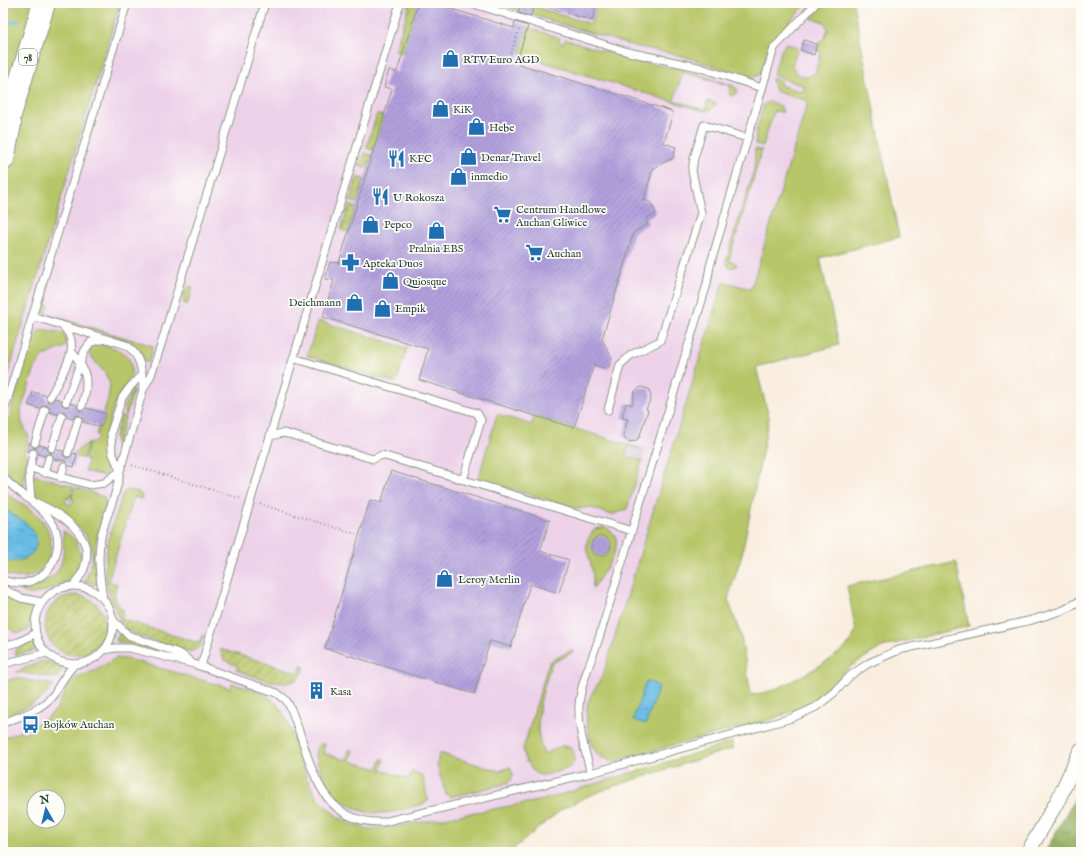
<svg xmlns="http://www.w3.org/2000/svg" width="1084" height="855" font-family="'IM FELL English',serif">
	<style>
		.built { fill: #edd1e9 }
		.industrial { fill: #ccbfd4 }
		.green { fill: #b7c668; stroke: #6b824e; fill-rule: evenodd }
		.forest { fill: url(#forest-crowns); stroke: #587448 }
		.garden { fill: url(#garden-furrows); stroke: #6b824e }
		.water { fill: url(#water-ripples); stroke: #447c8c }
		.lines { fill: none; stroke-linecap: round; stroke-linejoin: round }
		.stream { stroke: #68bce4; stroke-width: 3.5 }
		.building { fill: url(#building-hatch) }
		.service-casing { stroke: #8c9589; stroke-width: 9 }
		.minor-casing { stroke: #8c9589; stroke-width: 16 }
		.primary-casing { stroke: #8c9589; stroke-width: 24 }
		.path { stroke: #8c9589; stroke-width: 2; stroke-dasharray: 1 3; stroke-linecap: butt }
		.service { stroke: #fff; stroke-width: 7 }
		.minor { stroke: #fff; stroke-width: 14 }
		.primary { stroke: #fff; stroke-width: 22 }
		.labels { text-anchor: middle; stroke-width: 3.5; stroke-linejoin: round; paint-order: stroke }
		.shield { fill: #fdfcf7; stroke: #62766e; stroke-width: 1 }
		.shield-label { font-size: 10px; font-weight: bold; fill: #1f3d34 }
		.poi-label { font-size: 11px; fill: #1f3d34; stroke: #fdfcf7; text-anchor: start }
	</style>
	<defs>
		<pattern id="forest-crowns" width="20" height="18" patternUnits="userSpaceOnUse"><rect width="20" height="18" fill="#91ab5c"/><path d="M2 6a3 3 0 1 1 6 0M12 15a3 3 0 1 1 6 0" fill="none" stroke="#768c4d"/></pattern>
		<pattern id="garden-furrows" width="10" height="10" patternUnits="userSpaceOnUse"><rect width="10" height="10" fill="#b7c668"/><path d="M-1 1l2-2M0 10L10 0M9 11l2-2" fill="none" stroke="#94a256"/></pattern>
		<pattern id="water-ripples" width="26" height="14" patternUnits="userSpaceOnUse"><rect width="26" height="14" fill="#68bce4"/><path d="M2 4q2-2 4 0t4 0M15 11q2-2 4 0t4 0" fill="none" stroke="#559aba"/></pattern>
		<pattern id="building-hatch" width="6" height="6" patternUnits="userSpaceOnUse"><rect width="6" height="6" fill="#b2a0de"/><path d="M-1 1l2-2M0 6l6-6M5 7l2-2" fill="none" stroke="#9084b5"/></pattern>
	</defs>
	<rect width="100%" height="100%" fill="#fdfcf7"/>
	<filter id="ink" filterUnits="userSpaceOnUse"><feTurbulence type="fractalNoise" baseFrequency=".025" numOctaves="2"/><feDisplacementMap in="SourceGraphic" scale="8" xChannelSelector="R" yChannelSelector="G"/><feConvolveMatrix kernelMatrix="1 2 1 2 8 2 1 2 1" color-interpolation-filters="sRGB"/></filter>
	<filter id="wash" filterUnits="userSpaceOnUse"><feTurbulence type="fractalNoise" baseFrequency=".012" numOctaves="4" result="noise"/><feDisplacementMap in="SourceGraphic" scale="16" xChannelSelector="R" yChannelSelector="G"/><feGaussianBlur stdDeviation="0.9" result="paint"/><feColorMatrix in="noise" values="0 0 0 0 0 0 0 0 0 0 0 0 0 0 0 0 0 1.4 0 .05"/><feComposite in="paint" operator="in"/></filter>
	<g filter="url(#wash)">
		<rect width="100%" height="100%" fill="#f9edde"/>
		<path class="built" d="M86 3H848L628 757 633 773 543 800 394 827 382 829 360 827 338 817 317 798 306 777 286 717 278 706 267 696 232 683 230 688 122 658 111 660 94 671 58 722 3 750V267Z"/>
		<path class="industrial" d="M628 446 645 451 642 461 625 456Z"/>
		<path class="green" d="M13 3H120L3 391V13L12 7Z
			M493 3H522L591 24 597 3H807L771 42 760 74 753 78 682 56 630 45Z
			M825 3H853L899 237 820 258 839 345 756 367 769 418 742 554 728 599 741 636 751 694C765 700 834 659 846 647 850 642 853 636 856 631L847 586 956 562 969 626 882 647 848 668 823 694 800 708 773 719 610 762 609 759C588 760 584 717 588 702 592 691 600 682 604 672L722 285 726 282 751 289 808 101 777 92 774 88 772 78 781 81 780 85 802 92 804 86 773 75 781 51 786 43 798 48 792 65 797 74 807 77 815 73 821 52 816 50 819 42 824 39 828 29 824 22 811 18Z
			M527 27 560 38 559 42 564 43 565 39 632 60 684 70 734 86 737 89V93L731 96 729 94 731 86 683 72 674 100 705 110 708 101 715 103 716 105 710 110 703 111 521 55 522 51 520 50Z
			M770 102 780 105 783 112 774 111 763 146 755 144 756 131 764 104Z
			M755 149 762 150 729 260 737 264 735 267 731 268 728 266 726 261 754 170Z
			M46 304 49 305 46 314 153 346 149 362H146L139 349 128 341 46 315 42 309 43 305Z
			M320 321 407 348 396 383 307 356 318 322Z
			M41 329 64 333 67 346 43 356 35 368 21 410 22 423 29 437 24 453 28 456 24 476V490C17 483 5 474 3 464 0 433 23 370 33 338Z
			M99 344C111 347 128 350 131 365 134 377 125 385 119 395 106 419 106 447 106 474L104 476 85 471 88 460 85 459 89 442 93 443 99 438 96 435 108 399 110 384 105 373 89 354C89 347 93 345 99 344Z
			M133 389 134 390 116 447 115 436 121 416 124 417 126 410 123 408Z
			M497 414 532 425 534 416 645 450 628 446 626 456 642 461 627 509 612 515 589 507 578 509 478 479Z
			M88 443 83 459 71 455Z
			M35 475 73 486 70 497 65 500 68 505 74 502 71 498 75 487 104 497 106 504 95 546 96 585 85 581C88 573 92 567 92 558 95 516 34 514 31 481Z
			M128 490 139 492 143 498 141 499 134 497 108 581 106 582C102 552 113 525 122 496L124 492Z
			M3 491C17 501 35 509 44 523 64 553 37 591 3 573Z
			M606 527 615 535C622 553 601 573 593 589 592 583 594 576 592 570 589 553 580 545 595 529Z
			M63 531C79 538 87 559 75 575 70 582 40 595 30 594 27 594 22 591 19 589 58 581 66 571 63 531Z
			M3 596 28 608H33L31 623 27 631 17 633 3 625Z
			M572 650 573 652 551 664C542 694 531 725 544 754L564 745 565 748 569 747 573 750C578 765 569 769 556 772 550 774 543 776 537 774 532 772 530 766 528 762H526L523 749 549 662Z
			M116 658 128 659 230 688 232 683 263 693 275 702 286 717 306 777 317 798 338 817 351 824 369 829 394 827 543 800 732 742 734 748 614 786 588 796 564 808 542 825 510 852H3V733L6 737 21 731 23 734 33 730 32 727 45 719 56 710 69 684 76 678 94 671ZM34 797H58V821H34Z
			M16 678 54 685C43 702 21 709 3 717L4 681Z
			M321 744H325L323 753 346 760 350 749 353 750 350 761 378 769 381 759H384L381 770 409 779 412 771 423 776 428 801 423 804C405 809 385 816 366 812 356 809 346 804 339 798 330 789 306 754 321 744Z
			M439 753 499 771 511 767 510 769 513 773V777L509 782 501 785 450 797 446 794 437 766Z"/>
		<path class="forest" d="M1081 787V852H1045Z"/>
		<path class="garden" d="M410 3H418L403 53 395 51Z
			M377 114 384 116 373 150 366 148Z
			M365 153 372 155 368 168 360 166Z
			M357 177 364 179 357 203 350 201Z
			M349 205 356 207 348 232 341 230Z
			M190 286 193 287 187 305 183 302 185 289Z
			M108 581 117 584C113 595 114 602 123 610L121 619 199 643 203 634C203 645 197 653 186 651 171 646 135 637 125 628 118 621 108 592 106 582Z
			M45 625a30 30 0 1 1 60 0a30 30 0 1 1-60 0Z
			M119 634 151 646V648L149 649 118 642 116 640Z
			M32 640 37 650 16 655 15 649Z
			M220 649 299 673 302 665 305 668C295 697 256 676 236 670L238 666 224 660Z
			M42 661 52 663 63 669 57 678 16 672Z"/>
		<path class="water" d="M3 508C13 515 30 523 35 534 43 553 19 568 3 558Z
			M646 681 659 686 646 724 633 720Z"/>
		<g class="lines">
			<path class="stream" d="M3 23 19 21"/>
		</g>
		<g id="blocks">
			<path class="building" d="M418 3H432L514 28 515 22 528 26 516 63 671 111 673 113 664 143 676 147 673 158 653 168 644 200 650 202 656 213 646 219 648 224 634 232 602 339 612 358 608 369 594 365 574 428 419 380 428 349 323 317 334 280 325 279 330 262 339 263 392 89 384 87 389 70 397 72Z
				M521 3H535L531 16 518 13Z
				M542 3H597L592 21 542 5Z
				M804 40 817 44 814 55 800 50Z
				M641 387 649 389 651 398 646 409 648 410 639 438 635 441 630 442 625 439 623 435 628 419 622 418 626 403 632 405 635 391Z
				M33 392 45 395 48 402 52 401 55 398 61 400 62 405 65 407 69 406 71 403 77 405 80 411 87 408 106 414 101 427 83 422 82 417 79 415 75 416 73 419 67 417 66 413 63 411 57 414 50 412 49 407 46 405 42 406 40 409 28 405Z
				M30 442 34 448 40 445 47 447 48 451 51 453 57 450 63 451 64 456 67 458 71 457 73 453 77 454 74 467 69 466 66 461 54 459 51 453 44 456 38 454V451L34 448 27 451Z
				M391 471 550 520 540 551 569 560 559 593 530 584 511 647 490 641 474 694 325 648 370 500 381 503Z
				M591 546a10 10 0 1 1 20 0a10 10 0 1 1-20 0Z"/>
		</g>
	</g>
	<g filter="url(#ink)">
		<use href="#blocks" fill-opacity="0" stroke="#8c9589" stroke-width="1"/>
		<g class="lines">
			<defs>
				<path id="service" d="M471 3 628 52 698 67 762 88
					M32 316 126 345C142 356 142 372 143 390
					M72 352C88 370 89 384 82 406
					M293 358 477 413 481 420 463 480
					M50 397C60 376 86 344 61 325
					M66 402 85 350 91 342 107 339
					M608 410 620 365 631 355 660 341 701 213 692 171 694 158 704 125 747 138
					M3 414 127 3
					M271 436 282 433 288 434 373 459 382 455 632 531
					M35 443 45 410
					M52 448 62 416
					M68 453 78 420
					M30 468 90 485 104 483 120 471
					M120 471 112 452 111 432 122 398 130 387 142 374
					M45 473 49 458
					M3 477C22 499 64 514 57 550 55 561 50 570 41 576 30 584 16 585 3 580
					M61 478 64 466
					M31 501 29 473 33 453
					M37 503C73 519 106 548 73 586
					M35 625a39 39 0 1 1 78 0a39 39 0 1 1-78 0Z
					M3 589 21 598 42 602
					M103 599C100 578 97 557 101 537 106 514 118 494 120 471L143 390 151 375 160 348 265 3
					M112 619 128 635 181 654 192 663
					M3 646 19 642 36 633
					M104 650 115 648H130L194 664 277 693 286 700 290 707C311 754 314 825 383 822L591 773 792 718 816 707 835 692 851 675 869 663 899 650 1032 620 1064 610 1081 600
					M3 664 47 653
					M201 666 400 3
					M3 723C20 717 43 709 54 694 61 683 65 674 75 664
					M591 773C585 751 578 729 579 706 580 684 592 660 599 638L707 284 710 266 774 48 816 3"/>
				<path id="minor" d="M1028 852 1058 800 1081 750"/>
				<path id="primary" d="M3 138 44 3
					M3 159 10 124"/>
			</defs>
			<use href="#service" class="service-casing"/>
			<use href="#minor" class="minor-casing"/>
			<use href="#primary" class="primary-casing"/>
			<path class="path" d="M525 11 528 3
				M508 61 520 27
				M132 465 242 499
				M70 498 66 500 68 504 72 502 70 498 73 489
				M260 504 356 534"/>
			<use href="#service" class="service"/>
			<use href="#minor" class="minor"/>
			<use href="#primary" class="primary"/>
		</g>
	</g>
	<defs>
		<symbol id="shop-bare" viewBox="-9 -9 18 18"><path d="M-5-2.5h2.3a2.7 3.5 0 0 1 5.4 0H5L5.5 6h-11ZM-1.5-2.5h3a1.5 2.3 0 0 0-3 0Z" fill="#1f6fb2" stroke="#fdfcf7" stroke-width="2.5" paint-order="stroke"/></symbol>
		<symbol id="restaurant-bare" viewBox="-9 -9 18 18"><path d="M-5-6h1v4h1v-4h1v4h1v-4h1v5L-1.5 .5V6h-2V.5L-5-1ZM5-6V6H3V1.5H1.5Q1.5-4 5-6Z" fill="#1f6fb2" stroke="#fdfcf7" stroke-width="2.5" paint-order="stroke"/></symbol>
		<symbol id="supermarket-bare" viewBox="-9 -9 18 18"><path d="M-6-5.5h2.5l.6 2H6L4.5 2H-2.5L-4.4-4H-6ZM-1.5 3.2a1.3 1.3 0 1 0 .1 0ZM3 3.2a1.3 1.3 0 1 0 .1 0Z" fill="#1f6fb2" stroke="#fdfcf7" stroke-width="2.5" paint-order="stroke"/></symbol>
		<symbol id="pharmacy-bare" viewBox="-9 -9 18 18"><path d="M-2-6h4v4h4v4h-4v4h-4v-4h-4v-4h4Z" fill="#1f6fb2" stroke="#fdfcf7" stroke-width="2.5" paint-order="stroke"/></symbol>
		<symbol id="building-bare" viewBox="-9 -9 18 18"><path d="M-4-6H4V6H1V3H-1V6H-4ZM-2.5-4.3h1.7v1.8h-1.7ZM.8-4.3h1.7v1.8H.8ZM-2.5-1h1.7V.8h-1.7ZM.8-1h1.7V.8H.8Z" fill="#1f6fb2" stroke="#fdfcf7" stroke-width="2.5" paint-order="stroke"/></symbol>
		<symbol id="bus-bare" viewBox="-9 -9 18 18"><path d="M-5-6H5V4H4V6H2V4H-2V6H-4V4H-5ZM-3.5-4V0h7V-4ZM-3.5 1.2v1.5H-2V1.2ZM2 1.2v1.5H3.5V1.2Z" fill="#1f6fb2" stroke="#fdfcf7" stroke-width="2.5" paint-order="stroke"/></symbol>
	</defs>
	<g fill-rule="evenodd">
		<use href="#shop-bare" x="438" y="46" width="25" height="25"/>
		<use href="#shop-bare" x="428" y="96" width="25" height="25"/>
		<use href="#shop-bare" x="464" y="114" width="25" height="25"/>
		<use href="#shop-bare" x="456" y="144" width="25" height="25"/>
		<use href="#restaurant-bare" x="384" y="146" width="25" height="25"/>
		<use href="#shop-bare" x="446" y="164" width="25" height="25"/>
		<use href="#restaurant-bare" x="368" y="184" width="25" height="25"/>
		<use href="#supermarket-bare" x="490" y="202" width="25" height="25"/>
		<use href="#shop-bare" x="358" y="212" width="25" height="25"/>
		<use href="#shop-bare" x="424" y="218" width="25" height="25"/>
		<use href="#supermarket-bare" x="522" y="240" width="25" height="25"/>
		<use href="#pharmacy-bare" x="338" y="250" width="25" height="25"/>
		<use href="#shop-bare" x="378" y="268" width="25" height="25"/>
		<use href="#shop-bare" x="342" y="290" width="25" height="25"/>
		<use href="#shop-bare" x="370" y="296" width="25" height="25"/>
		<use href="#shop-bare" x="432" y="566" width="25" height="25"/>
		<use href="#building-bare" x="304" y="678" width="25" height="25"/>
		<use href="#bus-bare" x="18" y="712" width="25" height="25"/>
	</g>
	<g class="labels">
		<rect class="shield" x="19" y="49" width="18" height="16" rx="3"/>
		<g class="shield-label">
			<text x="28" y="61">78</text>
		</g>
		<g class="poi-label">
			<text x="463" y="63">RTV Euro AGD</text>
			<text x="453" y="113">KiK</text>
			<text x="489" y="131">Hebe</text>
			<text x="481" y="161">Denar Travel</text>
			<text x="409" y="162">KFC</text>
			<text x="471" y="180">inmedio</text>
			<text x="393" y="201">U Rokosza</text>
			<text x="516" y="213">Centrum Handlowe<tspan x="516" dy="13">Auchan Gliwice</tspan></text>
			<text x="384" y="228">Pepco</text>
			<text x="436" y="252" text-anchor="middle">Pralnia EBS</text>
			<text x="547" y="257">Auchan</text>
			<text x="363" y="267">Apteka Duos</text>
			<text x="403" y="285">Quiosque</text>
			<text x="341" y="306" text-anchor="end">Deichmann</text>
			<text x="395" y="312">Empik</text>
			<text x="458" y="583">Leroy Merlin</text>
			<text x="330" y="695">Kasa</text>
			<text x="43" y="728">Bojków Auchan</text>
		</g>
	</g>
	<rect width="1084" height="855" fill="none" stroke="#fdfcf7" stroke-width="16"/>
	<g transform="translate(46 809) rotate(352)"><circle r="19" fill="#fdfcf7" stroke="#a4b0a9"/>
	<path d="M0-3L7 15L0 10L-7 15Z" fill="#1f6fb2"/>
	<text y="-6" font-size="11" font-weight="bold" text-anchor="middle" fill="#1f3d34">N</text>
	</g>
</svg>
